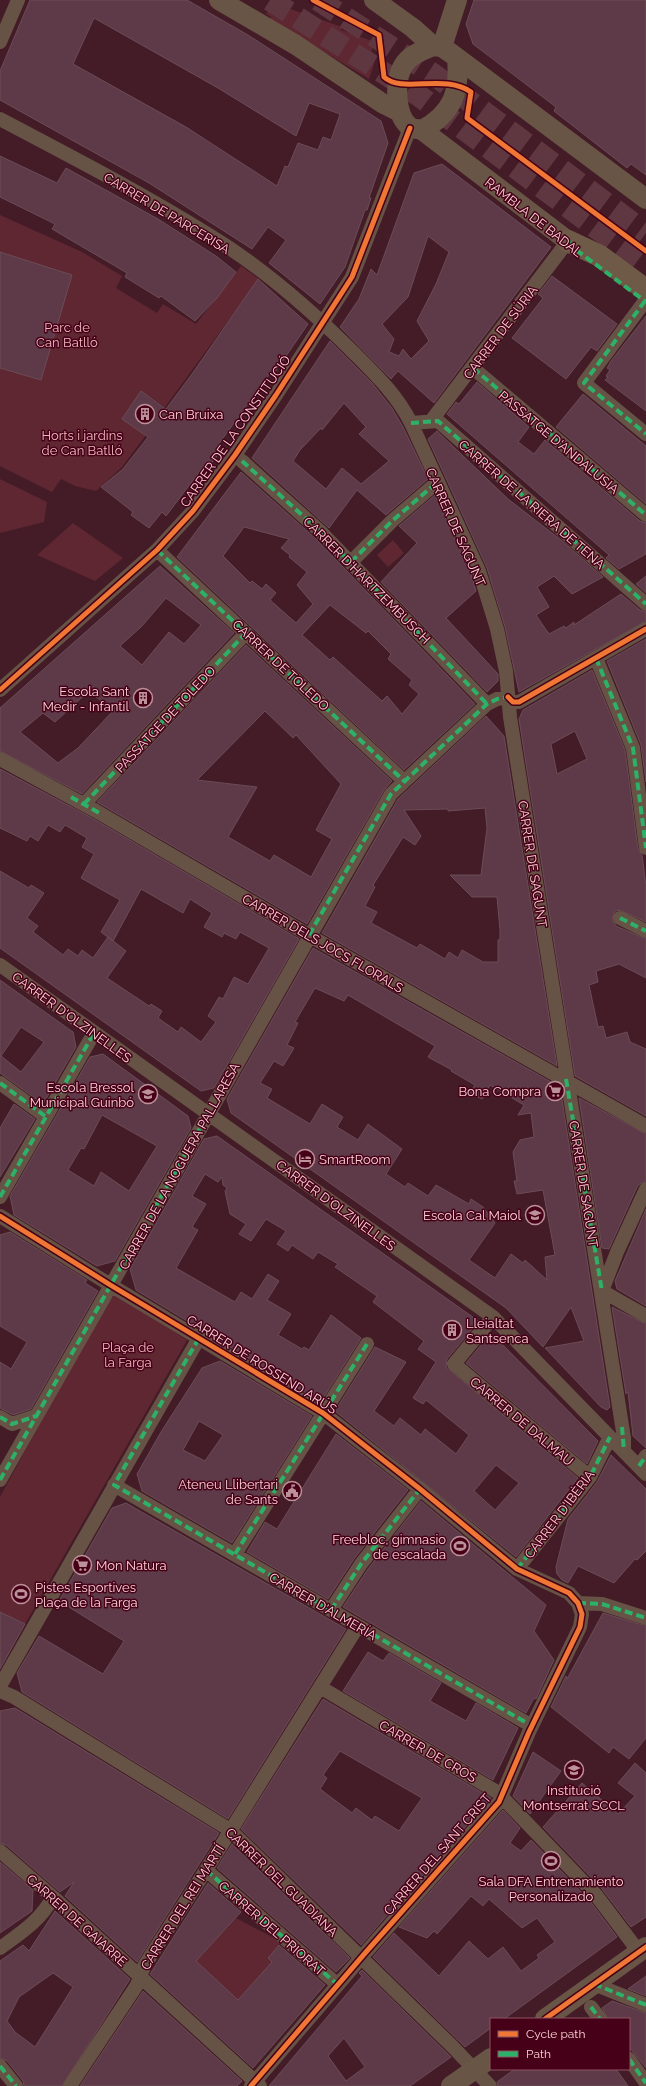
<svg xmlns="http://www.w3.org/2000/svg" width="646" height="2086" font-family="Raleway,sans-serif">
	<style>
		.green { fill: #5f2732 }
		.building { fill: #5e3a48; stroke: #6b4c57; fill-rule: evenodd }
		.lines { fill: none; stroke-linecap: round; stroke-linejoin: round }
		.primary-tunnel { stroke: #5f3741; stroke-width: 22; stroke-dasharray: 22 11; stroke-linecap: butt }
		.street { stroke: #665346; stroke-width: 14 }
		.secondary { stroke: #685545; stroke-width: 20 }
		.primary { stroke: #6f5a47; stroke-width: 22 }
		.quiet { stroke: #2db169; stroke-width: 4; stroke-dasharray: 8 4; stroke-linecap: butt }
		.cycleway-casing { stroke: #460017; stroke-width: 8 }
		.cycleway { stroke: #f07635; stroke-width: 5 }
		.labels { text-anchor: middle; stroke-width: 3; stroke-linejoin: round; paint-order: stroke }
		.street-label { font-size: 13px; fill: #fdd0d6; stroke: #460017 }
		.park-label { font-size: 13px; fill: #f1b8bf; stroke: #460017 }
		.poi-label { font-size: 13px; fill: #fdd0d6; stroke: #460017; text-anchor: end }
	</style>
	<rect width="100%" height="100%" fill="#431c27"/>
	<path class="green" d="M273 3 342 27 341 30 375 42 370 56 376 58 369 79 270 19 271 17 266 14Z
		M0 215 82 252 122 276 116 288 157 313 163 304 196 324 241 266 259 279 165 407 141 391 122 419 146 435 122 467 96 491 75 486 61 479 52 492 0 466Z
		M0 479 47 502 44 522 0 533Z
		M73 523 123 558 95 581 37 555Z
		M393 540 404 553 388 567 377 555Z
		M115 1294 187 1340 25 1624 0 1612V1497L103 1307Z
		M236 1918 281 1942 268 1958 272 1962 238 2000 196 1961Z"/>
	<path class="building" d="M30 0H187L248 35 381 121 388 143 369 198H371L367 210H365L345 267 320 304 269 263 286 240 268 227 252 249 149 183 0 100V71ZM94 18 218 88 296 136 309 103 340 114 331 140 323 137 318 150 298 143 288 167 285 166 277 186 186 127 73 64Z
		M474 0H646V175L631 164 627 168 554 111 556 107 473 44 466 24Z
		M0 156 57 183 66 168 158 219 216 256 236 272 217 298 195 321 161 296 159 298 125 277 127 273 52 229 55 224 0 197Z
		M442 164 551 247 434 403 398 371 391 379 340 327 359 299 371 269 377 275 414 173ZM428 236 449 252 436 284 417 321 429 341 411 359 403 349 399 356 389 352 394 339 382 324 408 297Z
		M0 252 72 275 41 380 0 368Z
		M552 276 617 324 597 351 591 347 566 379 512 338 543 298 538 294Z
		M258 279 308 324 273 375 271 372 218 445 222 449 211 464 207 462 166 516 162 512 149 528 131 515 133 512 101 487 123 469 148 437 122 419 141 391 166 409 192 374Z
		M646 316V411L605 380 608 377 606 376 610 370 607 368 611 361Z
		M330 341 372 383 392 408 403 427 428 479 386 515 357 490 329 528 252 458ZM344 403 366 427 359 434 389 461 361 484 342 468 326 489 293 461 300 450 321 428 322 430Z
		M477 382 529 427 518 442 534 454 545 440 640 521 646 523V554L619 569 606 558 609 555 447 414 456 402 459 404Z
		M583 394 646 446V504L556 427Z
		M437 431 508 499 561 540 603 577 572 594 554 576 537 587 549 607 536 615 549 634 564 626 566 628 574 622V625L621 594 640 610 646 612V621L519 692 505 627 487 568 428 439Z
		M241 472 316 539 475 704 404 770 177 557ZM244 527 289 539 281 548 290 555 289 557 307 572 297 585 313 604 296 623 270 600 276 593 266 584 262 589 252 581 250 583 223 556ZM330 605 366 633 368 631 391 654 388 659 412 680 409 685 419 694 402 714 387 696 382 701 333 657 330 660 302 635Z
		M435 495 471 574 476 591 446 618 498 674V681L487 692 381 582 417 543 399 526Z
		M160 566 234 633 82 794 0 751V708ZM166 598 201 625 184 644 169 632 142 665 120 646 142 626ZM89 691 113 711 78 748 58 763 20 732 43 713 55 722Z
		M646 576V593L636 584Z
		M646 639V782L641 745 607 661Z
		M246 645 392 781 384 790 307 924 97 802ZM265 711 293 738 296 735 341 784 316 830 332 839 311 877 274 855 270 861 228 837 257 787 197 780Z
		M592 670 625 750 638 849 642 855 646 886V922L620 910 615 911 612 919 616 926 646 939V978L619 964 596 971 598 982 589 985 598 1027 603 1026 606 1038 627 1032 630 1042 646 1049V1116L575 1076 519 719 523 710ZM575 731 587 759 557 774 551 744Z
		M486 716 504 736 557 1066 322 933 398 799ZM485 808 487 828 481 875H450L472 897H497L500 930V940H498V962H483L462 950 458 958 449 952 445 959 420 944 417 948 371 923 377 912 365 906 375 887 373 885 403 837 415 845 421 836 404 810 448 809V811Z
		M0 769 92 818 299 939 214 1088 201 1091 0 948V871L29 888 31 885 44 893 27 918 38 926 33 932 63 955 68 949 78 956 82 950 93 958 108 937 126 951 107 978 149 1006 151 1004 162 1011 158 1018 178 1032 181 1027 201 1042 216 1022 208 1016 219 997 223 999 234 977 248 984 269 948 240 932 236 939 224 933 222 937 204 927 212 913 190 899 183 913 141 889 113 941 101 932 120 900 81 878 94 854 82 847 87 838 65 825 60 832 48 825 38 841 30 836 27 841 0 828Z
		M313 948 560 1087 610 1407 607 1410 601 1407 545 1348 584 1341 571 1307 543 1347 506 1308 231 1113 227 1099ZM315 988 344 1001 348 995 435 1046 428 1057 452 1070 451 1071 475 1085 470 1093 482 1099 490 1085 524 1105 518 1115 531 1113 534 1137 520 1140 513 1152 517 1181H514L517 1194 543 1190 555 1255 545 1257 547 1280 525 1260 523 1263 511 1254 495 1278 469 1260 495 1223 483 1207 471 1199 469 1204 436 1185 428 1196 408 1183 405 1187 386 1174 402 1149 368 1124 358 1140 337 1127 343 1117 322 1104 310 1124 267 1098 272 1089 260 1083 274 1061 283 1066 294 1048 287 1045 298 1023 295 1022Z
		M0 980 73 1032 76 1047 43 1104 0 1073ZM21 1027 44 1042 21 1072 1 1056Z
		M103 1054 188 1116 191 1128 115 1261 97 1266 14 1215 10 1196 90 1057ZM102 1115 157 1146 129 1191 101 1172 94 1186 68 1170 81 1148 84 1149Z
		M579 1098 646 1134V1181L638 1185 609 1249 602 1248Z
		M14 1104 35 1119 0 1177V1128Z
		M217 1136 477 1320 478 1322 447 1359 446 1367 578 1478 516 1557 335 1411 375 1347 406 1362 374 1411 394 1426 400 1418 421 1435 425 1429 456 1454 469 1435 426 1400 423 1404 413 1398 436 1362 418 1349 424 1341 373 1302 377 1296 335 1267 338 1264 318 1252 313 1259 292 1245 288 1251 277 1244 286 1231 266 1219 251 1241 239 1234 246 1224 230 1214 225 1191 227 1188 223 1185 222 1177 218 1182 205 1174 192 1196 206 1204 192 1227 198 1230 176 1268 235 1302 241 1292 252 1299 268 1274 279 1281 267 1300 291 1314 278 1335 302 1349 304 1347 309 1350 331 1315 361 1338 321 1402 136 1290 130 1269 204 1139ZM496 1465 519 1483 495 1510 474 1491Z
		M646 1209V1306L617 1289 615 1281Z
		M10 1232 87 1280 85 1283 98 1291 31 1409 13 1415 0 1408V1362L11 1369 27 1342 0 1326V1235Z
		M612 1307 646 1324V1448L633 1436 628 1392 626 1394Z
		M493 1335 598 1441 587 1464 466 1363 487 1338 488 1341Z
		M220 1361 312 1416 232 1543 142 1491 137 1474 161 1432 202 1368ZM199 1421 223 1435 205 1461 183 1450Z
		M336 1434 408 1490 354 1559 328 1599 247 1552 265 1522 277 1529Z
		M611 1455 646 1489V1551L637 1560 635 1559 614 1583 578 1566 568 1583 562 1580 557 1574 556 1567 568 1519 597 1482Z
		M421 1501 546 1605 534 1631 554 1660 536 1699 534 1698 526 1713 343 1607 368 1569Z
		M126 1503 346 1629 228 1819 22 1692 17 1673 39 1636 103 1674 124 1641 59 1601 112 1508Z
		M0 1612 25 1624 0 1669Z
		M603 1613 646 1626V1738L629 1759 613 1747 609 1753 551 1707 566 1676 567 1679Z
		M368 1652 383 1661 389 1653 441 1683 430 1701 466 1721 476 1703 518 1728 493 1780 343 1691Z
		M323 1699 491 1798 382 1921 381 1920 382 1921 361 1945 241 1829ZM340 1751 422 1798 399 1831 375 1816 372 1820 356 1808 352 1813 320 1789 327 1778 323 1775Z
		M15 1708 219 1833 137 1962 65 1896 74 1882 60 1892 6 1845 0 1843V1711Z
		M533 1752 561 1771 530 1814 513 1796Z
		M635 1763 646 1773V1917L631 1927 602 1889 543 1827 582 1783 618 1814 635 1796 618 1783Z
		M503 1810 520 1828 510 1843 521 1851 531 1840 590 1901 617 1937 504 2019H491V2028L465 2047 373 1957 394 1933 439 1976 469 1941 488 1959 503 1947 521 1971 539 1958 537 1955 555 1942 537 1918 522 1928 489 1899 483 1906 471 1896 437 1934 434 1931 427 1938 399 1927Z
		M232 1844 350 1958 336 1972 217 1868Z
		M0 1862 33 1890 32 1911 0 1933Z
		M208 1883 241 1912 196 1961 238 2000 272 1962 268 1958 279 1945 325 1985 253 2068 150 1974Z
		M55 1911 130 1979 62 2086H24L23 2081 7 2061 0 2058V1961L23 1945 29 1951ZM53 1973 73 1987 35 2047 15 2032 7 2021 19 1997Z
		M362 1970 451 2057 410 2086H269L362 1976 359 1973ZM344 2038 365 2067 346 2081 328 2056Z
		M646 1976V1996L628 1989 635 1984Z
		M143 1991 242 2081 237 2086H80Z
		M612 2001 646 2013V2068L629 2047V2019H608L602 2008Z
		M515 2069H616L628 2086H498L497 2082Z"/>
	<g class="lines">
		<path class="primary-tunnel" d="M270 0 418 95 646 265
			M318 0 433 74 646 233"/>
		<path class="street" d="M0 42 18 0
			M0 119C70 156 142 193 209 235 262 267 311 310 354 353 376 375 397 395 411 423L479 571 485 590 497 629 506 671 510 717 624 1438V1451
			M645 301 584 383 646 434
			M473 368 646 515
			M431 421 568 241 573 246
			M411 423 438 421 646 604
			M242 461 322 533 487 704
			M157 550 404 781
			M351 562 392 521 434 485
			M596 658 633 748 646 848
			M0 690 157 550 193 511 235 455 276 395 352 277 410 128
			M0 759 96 811 317 940 646 1126
			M84 804 246 633
			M620 918 646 931
			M0 965 493 1317 646 1474
			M0 1083 45 1116
			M0 1197 94 1033
			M0 1216 112 1286 323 1413 420 1489 517 1569 569 1593 578 1603 582 1614 580 1627 529 1732 499 1802 366 1952 251 2086
			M602 1291 617 1252 646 1189
			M602 1291 646 1316
			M493 1317 454 1364 590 1477
			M0 1417 12 1424 36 1416
			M639 1466 646 1456
			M0 1480 391 794 487 704 497 699 508 697 513 702H519L646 629
			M114 1485 532 1726
			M235 1554 367 1344
			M517 1569 590 1477 610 1437
			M578 1603 602 1604 646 1618
			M331 1610 361 1564 420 1489
			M0 1686 199 1338
			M320 1687 497 1792 596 1895 639 1952
			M0 1691 14 1697 230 1830 453 2047 490 2086
			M0 1851 53 1897 260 2086
			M206 1870 338 1985
			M0 1948C21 1933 41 1920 53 1897
			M594 1984 646 2005
			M591 2007 600 2019
			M629 2059 646 2083
			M0 2066 16 2086
			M70 2086 137 1985 144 1966 206 1870 358 1626"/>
		<path class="secondary" d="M219 0 296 45 382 103 398 111
			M374 0 413 28 433 46 442 47 452 54 646 199
			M433 46C422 51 409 55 403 66 394 81 395 116 410 127 413 129 418 129 422 130L568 241
			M442 47 457 0
			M422 130C453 113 460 92 457 58
			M545 2019 646 1947
			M451 2086 491 2058"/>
		<path class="primary" d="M568 241 600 256 646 290"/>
		<path class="quiet" d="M568 241 579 252 646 302
			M645 301 584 383 646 434
			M473 368 646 515
			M411 423 438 421 646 604
			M242 461 322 533 487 704
			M157 550 404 781
			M351 562 392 521 434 485
			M596 658 633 748 646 848
			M71 797 101 814
			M84 804 246 633
			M620 918 646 931
			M309 935 391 794 487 704 497 699 508 697
			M566 1079 602 1291
			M0 1083 45 1116
			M0 1197 94 1033
			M199 1338 114 1485 532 1726
			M0 1417 12 1424 36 1416
			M622 1427 624 1451
			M639 1466 646 1456
			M0 1480 208 1114
			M235 1554 367 1344
			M517 1569 590 1477 610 1437
			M578 1603 602 1604 646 1618
			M331 1610 361 1564 420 1489
			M206 1870 338 1985
			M594 1984 646 2005
			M591 2007 600 2019
			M629 2059 646 2083
			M0 2066 16 2086"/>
		<defs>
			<path id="cycleway" d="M313 0 379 35 384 77C402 94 445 73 471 92L467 118 646 251
				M0 690 157 550 193 511 235 455 276 395 352 277 410 128
				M508 697 513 702H519L646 629
				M0 1216 112 1286 323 1413 420 1489 517 1569 569 1593 578 1603 582 1614 580 1627 529 1732 499 1802 366 1952 251 2086
				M545 2019 646 1947"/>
		</defs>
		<use href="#cycleway" class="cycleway-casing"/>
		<use href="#cycleway" class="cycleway"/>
	</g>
	<defs>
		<symbol id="building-ring" viewBox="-11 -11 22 22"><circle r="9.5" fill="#460017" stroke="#bc9199" stroke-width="1.5"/><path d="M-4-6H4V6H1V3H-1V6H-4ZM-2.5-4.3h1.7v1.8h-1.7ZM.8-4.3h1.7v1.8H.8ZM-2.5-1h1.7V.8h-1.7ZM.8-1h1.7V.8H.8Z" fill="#bc9199"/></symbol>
		<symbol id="supermarket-ring" viewBox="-11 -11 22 22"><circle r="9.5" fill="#460017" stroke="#bc9199" stroke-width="1.5"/><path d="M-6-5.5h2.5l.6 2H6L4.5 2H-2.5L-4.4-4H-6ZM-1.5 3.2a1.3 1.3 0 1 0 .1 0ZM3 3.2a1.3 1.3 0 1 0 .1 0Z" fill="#bc9199"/></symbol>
		<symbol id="school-ring" viewBox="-11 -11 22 22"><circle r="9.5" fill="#460017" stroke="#bc9199" stroke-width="1.5"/><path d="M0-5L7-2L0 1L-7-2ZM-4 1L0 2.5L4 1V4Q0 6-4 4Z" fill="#bc9199"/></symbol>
		<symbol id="hotel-ring" viewBox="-11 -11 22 22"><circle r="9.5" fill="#460017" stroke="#bc9199" stroke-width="1.5"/><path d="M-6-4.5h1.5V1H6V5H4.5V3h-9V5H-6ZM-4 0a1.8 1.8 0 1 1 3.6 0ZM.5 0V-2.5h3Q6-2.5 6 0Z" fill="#bc9199"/></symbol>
		<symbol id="civic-ring" viewBox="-11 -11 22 22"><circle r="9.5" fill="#460017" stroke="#bc9199" stroke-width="1.5"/><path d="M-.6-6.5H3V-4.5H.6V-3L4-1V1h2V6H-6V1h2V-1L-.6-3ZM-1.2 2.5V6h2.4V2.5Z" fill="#bc9199"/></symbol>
		<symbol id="stadium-ring" viewBox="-11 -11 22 22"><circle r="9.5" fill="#460017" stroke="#bc9199" stroke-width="1.5"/><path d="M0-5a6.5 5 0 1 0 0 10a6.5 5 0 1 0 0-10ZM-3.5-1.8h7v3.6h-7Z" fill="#bc9199"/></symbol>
	</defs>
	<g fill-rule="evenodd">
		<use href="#building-ring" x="134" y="403" width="22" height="22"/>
		<use href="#building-ring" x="132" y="687" width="22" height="22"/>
		<use href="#supermarket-ring" x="544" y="1080" width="22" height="22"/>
		<use href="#school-ring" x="137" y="1083" width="22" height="22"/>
		<use href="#hotel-ring" x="294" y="1148" width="22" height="22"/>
		<use href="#school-ring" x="524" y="1204" width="22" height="22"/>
		<use href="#building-ring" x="441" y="1319" width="22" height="22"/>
		<use href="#civic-ring" x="281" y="1480" width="22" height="22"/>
		<use href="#stadium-ring" x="449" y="1535" width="22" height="22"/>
		<use href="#supermarket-ring" x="71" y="1554" width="22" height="22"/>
		<use href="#stadium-ring" x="10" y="1583" width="22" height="22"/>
		<use href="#school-ring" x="563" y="1759" width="22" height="22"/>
		<use href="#stadium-ring" x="540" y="1850" width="22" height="22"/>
	</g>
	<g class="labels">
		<g class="street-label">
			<text transform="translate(167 213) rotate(31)" y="5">CARRER DE PARCERISA</text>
			<text transform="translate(534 217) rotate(38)" y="5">RAMBLA DE BADAL</text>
			<text transform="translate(500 332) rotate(-53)" y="5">CARRER DE SÚRIA</text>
			<text transform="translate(235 431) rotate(-55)" y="5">CARRER DE LA CONSTITUCIÓ</text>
			<text transform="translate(559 442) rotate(40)" y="5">PASSATGE D'ANDALUSIA</text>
			<text transform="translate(532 504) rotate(41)" y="5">CARRER DE LA RIERA DE TENA</text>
			<text transform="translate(456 527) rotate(66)" y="5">CARRER DE SAGUNT</text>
			<text transform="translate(367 580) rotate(45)" y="5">CARRER D'HARTZEMBUSCH</text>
			<text transform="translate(281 665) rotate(43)" y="5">CARRER DE TOLEDO</text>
			<text transform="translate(165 719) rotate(-47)" y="5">PASSATGE DE TOLEDO</text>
			<text transform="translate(533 864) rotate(81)" y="5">CARRER DE SAGUNT</text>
			<text transform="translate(323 943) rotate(30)" y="5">CARRER DELS JOCS FLORALS</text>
			<text transform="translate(72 1017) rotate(36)" y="5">CARRER D'OLZINELLES</text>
			<text transform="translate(179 1166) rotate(-61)" y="5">CARRER DE LA NOGUERA PALLARESA</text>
			<text transform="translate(584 1184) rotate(81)" y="5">CARRER DE SAGUNT</text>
			<text transform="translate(336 1205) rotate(36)" y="5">CARRER D'OLZINELLES</text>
			<text transform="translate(262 1364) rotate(32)" y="5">CARRER DE ROSSEND ARÚS</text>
			<text transform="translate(522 1421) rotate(40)" y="5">CARRER DE DALMAU</text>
			<text transform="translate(559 1514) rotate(-53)" y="5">CARRER D'IBÈRIA</text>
			<text transform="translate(323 1606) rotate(30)" y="5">CARRER D'ALMERÍA</text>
			<text transform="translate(428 1751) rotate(30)" y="5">CARRER DE CROS</text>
			<text transform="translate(437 1854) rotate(-49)" y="5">CARRER DEL SANT CRIST</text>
			<text transform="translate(282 1882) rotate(44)" y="5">CARRER DEL GUADIANA</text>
			<text transform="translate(182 1907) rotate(-58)" y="5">CARRER DEL REI MARTÍ</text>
			<text transform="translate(77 1920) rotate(42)" y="5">CARRER DE GAIARRE</text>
			<text transform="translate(272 1928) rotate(41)" y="5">CARRER DEL PRIORAT</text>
		</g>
		<g class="park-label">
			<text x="67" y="332">Parc de<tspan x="67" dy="15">Can Batlló</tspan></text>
			<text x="82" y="440">Horts i jardins<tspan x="82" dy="15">de Can Batlló</tspan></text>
			<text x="128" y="1352">Plaça de<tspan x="128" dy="15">la Farga</tspan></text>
		</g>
		<g class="poi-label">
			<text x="159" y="419" text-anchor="start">Can Bruixa</text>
			<text x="129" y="696">Escola Sant<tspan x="129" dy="15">Medir - Infantil</tspan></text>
			<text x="134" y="1092">Escola Bressol<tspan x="134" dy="15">Municipal Guinbó</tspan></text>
			<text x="541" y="1096">Bona Compra</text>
			<text x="319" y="1164" text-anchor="start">SmartRoom</text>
			<text x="521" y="1220">Escola Cal Maiol</text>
			<text x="466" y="1328" text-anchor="start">Lleialtat<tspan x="466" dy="15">Santsenca</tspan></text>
			<text x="278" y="1489">Ateneu Llibertari<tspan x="278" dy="15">de Sants</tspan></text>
			<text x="446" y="1544">Freebloc, gimnasio<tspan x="446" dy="15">de escalada</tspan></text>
			<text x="96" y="1570" text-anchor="start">Mon Natura</text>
			<text x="35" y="1592" text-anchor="start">Pistes Esportives<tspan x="35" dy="15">Plaça de la Farga</tspan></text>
			<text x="574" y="1795" text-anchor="middle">Institució<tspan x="574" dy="15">Montserrat SCCL</tspan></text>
			<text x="551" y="1886" text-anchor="middle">Sala DFA Entrenamiento<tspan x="551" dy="15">Personalizado</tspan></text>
		</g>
	</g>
	<rect x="490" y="2018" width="140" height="52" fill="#460017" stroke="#8f5363"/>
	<rect x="498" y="2031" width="20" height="6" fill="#f07635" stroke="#8f5363"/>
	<text x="526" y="2038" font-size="12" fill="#fdd0d6">Cycle path</text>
	<rect x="498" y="2051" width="20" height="6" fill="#2db169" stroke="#8f5363"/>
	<text x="526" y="2058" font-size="12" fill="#fdd0d6">Path</text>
</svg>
